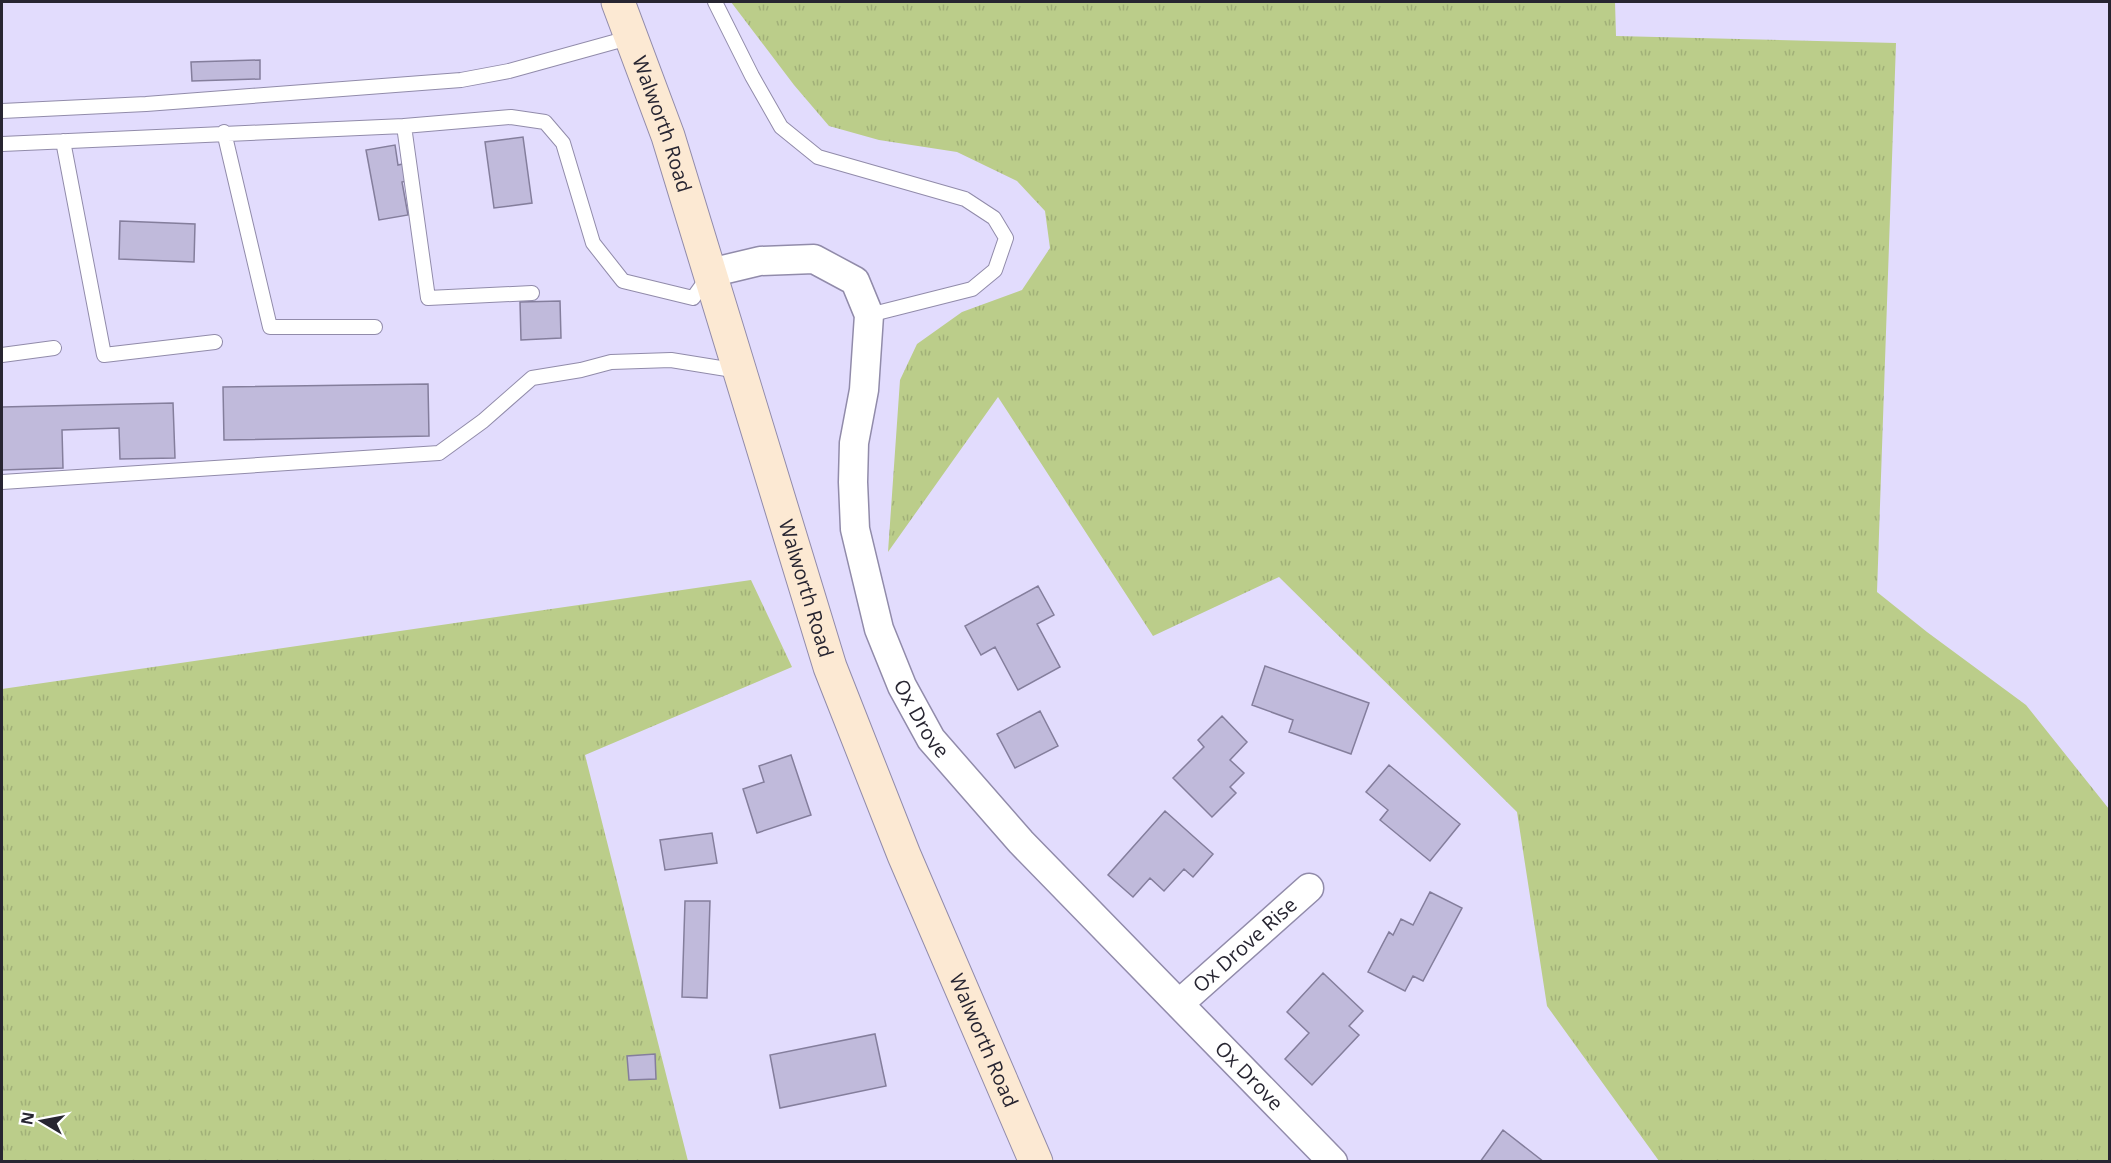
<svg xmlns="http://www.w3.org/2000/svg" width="2111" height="1163" font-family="'Open Sans',sans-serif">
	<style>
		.grass { fill: url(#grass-tufts) }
		.building { fill: #c0badb; stroke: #847e9c; stroke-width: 1.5 }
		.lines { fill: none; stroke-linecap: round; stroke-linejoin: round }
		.lane-casing { stroke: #918baa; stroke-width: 16 }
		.street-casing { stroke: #918baa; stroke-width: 31 }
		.secondary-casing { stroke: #918baa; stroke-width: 35 }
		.lane { stroke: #fff; stroke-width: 14 }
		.street { stroke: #fff; stroke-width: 28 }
		.secondary { stroke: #fce9d3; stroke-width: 33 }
		.labels { text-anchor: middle; stroke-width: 4.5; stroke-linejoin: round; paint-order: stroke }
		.street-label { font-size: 20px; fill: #272531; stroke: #fff }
	</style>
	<defs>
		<pattern id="grass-tufts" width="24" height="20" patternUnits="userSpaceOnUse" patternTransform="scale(1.5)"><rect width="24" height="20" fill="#bbcd8a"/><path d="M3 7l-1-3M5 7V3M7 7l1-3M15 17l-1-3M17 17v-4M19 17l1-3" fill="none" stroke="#a1b078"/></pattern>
	</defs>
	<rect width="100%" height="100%" fill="#e2dcfd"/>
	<path class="grass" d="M731 2H1615L1616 36 1896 43 1877 592 1927 632 2026 705 2109 809V1161H1659L1547 1006 1517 812 1279 577 1153 636 998 397 888 552 900 380 917 344 962 312 1022 290 1050 248 1045 211 1017 181 957 152 879 140 829 126 794 85Z
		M751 580 792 667 585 755 688 1161H2V689Z"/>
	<path class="building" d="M260 60V79L192 81 191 62Z
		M523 137 532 203 494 208 485 142Z
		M395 145 398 165 407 163 411 180 402 182 408 215 379 220 366 150Z
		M120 221 195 224 194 262 119 259Z
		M560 301 561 338 521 340 520 302Z
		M428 384 429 436 224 440 223 387Z
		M173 403 175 458 120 459 119 428 62 430 63 468 2 470V407Z
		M1038 586 1054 615 1037 624 1060 667 1018 690 995 647 981 655 965 626Z
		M1265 666 1369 703 1351 754 1289 732 1293 720 1252 705Z
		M1040 711 1058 746 1015 768 997 734Z
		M1222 716 1247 742 1230 760 1244 773 1230 787 1236 793 1212 817 1173 778 1204 747 1198 740Z
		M791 755 811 815 757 833 743 789 764 782 759 766Z
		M1389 765 1460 824 1430 861 1380 820 1388 810 1366 792Z
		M1165 811 1213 854 1193 877 1184 869 1164 891 1150 878 1133 897 1108 875Z
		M712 833 717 863 665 870 660 840Z
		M1430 892 1462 908 1423 981 1413 976 1405 991 1368 972 1389 932 1393 935 1401 919 1413 925Z
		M685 901H710L707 998 682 997Z
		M1323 973 1363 1011 1349 1026 1359 1035 1312 1085 1285 1059 1309 1033 1287 1012Z
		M875 1034 886 1086 780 1108 770 1055Z
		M655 1054 656 1079 629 1080 627 1056Z
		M1503 1130 1544 1162H1480Z"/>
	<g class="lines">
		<defs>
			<path id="lane" d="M715 2 752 76 781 127 818 157 965 199 994 218 1006 238 995 270 972 289 869 315
				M2 111 146 104 461 80 509 71 632 37
				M404 126 428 298 532 293
				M224 132 270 327H375
				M63 141 104 355 215 342
				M2 144 404 126 511 117 545 122 563 143 593 243 623 281 693 298 708 277
				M2 355 54 348
				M2 482 439 453 483 421 532 378 581 370 611 362 671 360 739 371"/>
			<g id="street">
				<path id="s1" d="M710 273 760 261 814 259 855 281 869 315 864 390 854 443 853 482 855 529 879 629 902 686 931 739 1021 842 1333 1162"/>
				<path id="s2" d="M1180 1003 1309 888"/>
			</g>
			<g id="secondary">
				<path id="s3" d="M618 2 668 136 830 667 904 855 1036 1162"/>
			</g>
		</defs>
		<use href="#lane" class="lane-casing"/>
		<use href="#street" class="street-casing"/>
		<use href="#secondary" class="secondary-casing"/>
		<use href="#lane" class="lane"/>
		<use href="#street" class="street"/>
		<use href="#secondary" class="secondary"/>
	</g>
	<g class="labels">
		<g class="street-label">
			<text dy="7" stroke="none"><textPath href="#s3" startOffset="130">Walworth Road</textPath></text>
			<text dy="7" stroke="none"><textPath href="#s3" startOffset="616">Walworth Road</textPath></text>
			<text dy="7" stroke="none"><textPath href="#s1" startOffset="606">Ox Drove</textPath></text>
			<text dy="7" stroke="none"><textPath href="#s2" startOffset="87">Ox Drove Rise</textPath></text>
			<text dy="7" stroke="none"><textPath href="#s3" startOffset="1102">Walworth Road</textPath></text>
			<text dy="7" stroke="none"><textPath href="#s1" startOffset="1092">Ox Drove</textPath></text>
		</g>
	</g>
	<rect width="2111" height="1163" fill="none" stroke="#272531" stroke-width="6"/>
	<g transform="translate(42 1121) rotate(280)" stroke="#ffffff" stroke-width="4.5" paint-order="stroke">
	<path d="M0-4.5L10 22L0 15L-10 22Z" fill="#272531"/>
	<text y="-9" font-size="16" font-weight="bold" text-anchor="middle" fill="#272531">N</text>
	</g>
</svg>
